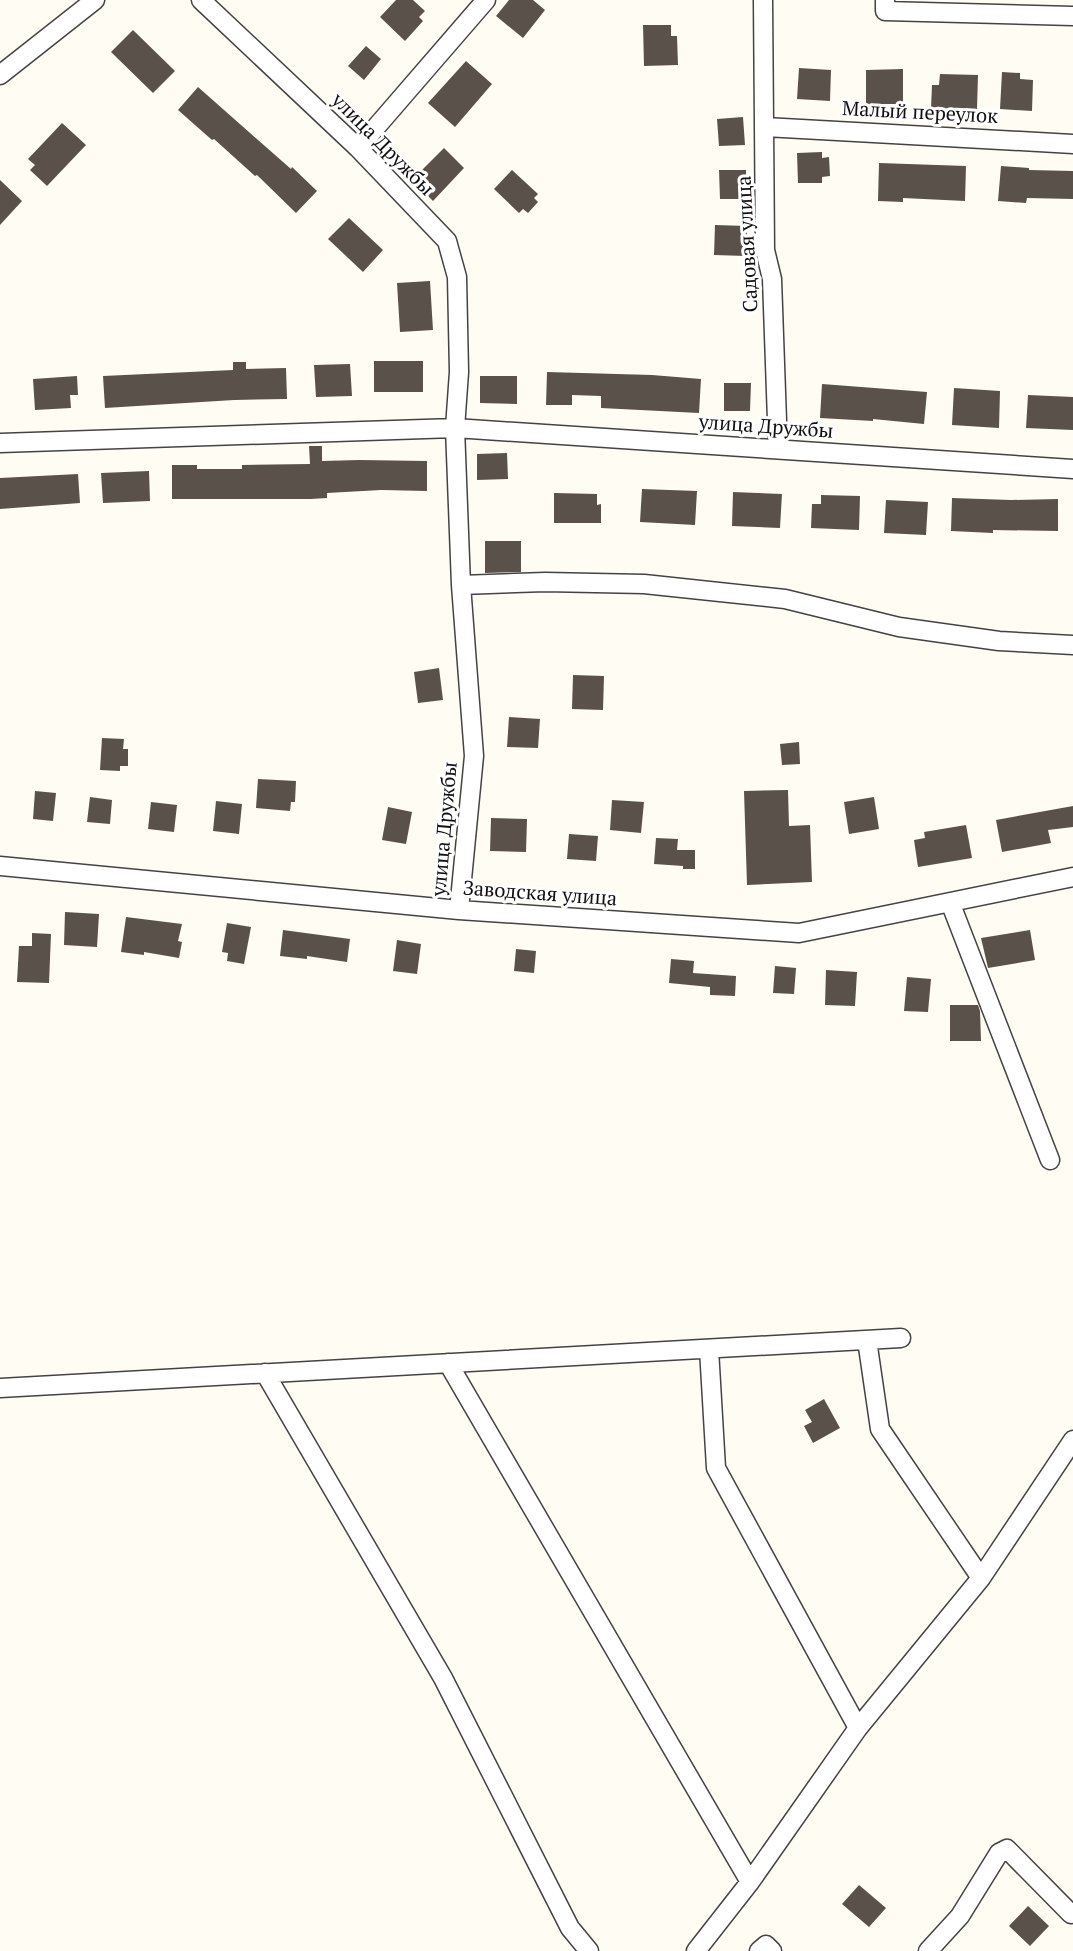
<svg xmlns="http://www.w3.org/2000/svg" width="1073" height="1951" font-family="'PT Serif',serif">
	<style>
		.building { fill: #5a514b }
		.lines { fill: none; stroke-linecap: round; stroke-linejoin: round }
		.street-casing { stroke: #434343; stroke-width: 21 }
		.street { stroke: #fff; stroke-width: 18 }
		.labels { text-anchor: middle; stroke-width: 6; stroke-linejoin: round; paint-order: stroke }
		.street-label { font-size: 20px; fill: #101010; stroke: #fff }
	</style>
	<rect width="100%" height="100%" fill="#fffdf3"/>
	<path class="building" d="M396 0H413L425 11 419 17 423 21 405 41 380 17Z
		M509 0H533L545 10 523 38 496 16Z
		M643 25H671V36H677L678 65 644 66Z
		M133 30 175 71 153 93 111 52Z
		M366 46 381 59 364 80 348 66Z
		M466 61 492 84 455 127 428 103Z
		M799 68 831 70 830 101 797 99Z
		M903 69V104H866V70Z
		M1002 72 1020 73V79L1033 80 1032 111 1000 109Z
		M940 74 978 75 977 109 931 108 932 85H939Z
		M198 87 291 169 292 167 317 191 296 213 257 175 255 176 214 139 212 140 178 110Z
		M743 117 745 145 719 146 717 119Z
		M62 123 86 145 47 186 30 170 35 165 28 159Z
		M444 148 464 168 433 201 412 180Z
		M822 152V158L829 157 830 176 822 177V183H798L797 153Z
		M879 163 966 166 965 201 903 198V202L878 201Z
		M1001 166 1029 168V170L1073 171V199L1027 198 1026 203 998 201Z
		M512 170 538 194 534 198 538 202 528 213 523 209 519 213 494 189Z
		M719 170H746V199H720Z
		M0 180 22 201 0 225Z
		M349 218 383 250 363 272 328 239Z
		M715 225 747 226 746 256 714 255Z
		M430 281 433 330 400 332 397 283Z
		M374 361H423V392H374Z
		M233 362H246V369L286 368 287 399 234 400 105 408 103 376 233 370Z
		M350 364 352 396 316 397 314 365Z
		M547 372 652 375 701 379 699 413 601 408V396L572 395V405H546Z
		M77 376 78 395H70L71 408 35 410 33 379Z
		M480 376H517V404L480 403Z
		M724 383H751L750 411H724Z
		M822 384 927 392 924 424 873 419V421L820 418Z
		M954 388 1000 391 999 428 952 425Z
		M1028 395 1073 397V430L1026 428Z
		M309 446H322V461L359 460 427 461V491L381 490 327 493V498L311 499H172V465H197V469H242V465L310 464Z
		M507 453 508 479 477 480V454Z
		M149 471 150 501 103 503 101 473Z
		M78 474 80 503 0 509V478Z
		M642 489 697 491 695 525 640 522Z
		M733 492 782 494 780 528 732 526Z
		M554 493 597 494V505L601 504V523H554Z
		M821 495 860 496 859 530 811 528 812 504H821Z
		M952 498 1011 500 1058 499V531L993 530V533L951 531Z
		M886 500 928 502 926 535 884 533Z
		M485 541H521V572L485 573Z
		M439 668 443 700 418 703 414 672Z
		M573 675 604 676 603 710 572 709Z
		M509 717 540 719 538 748 507 747Z
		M102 738 124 739 123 749H128V766H120V771L100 770Z
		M799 742 800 764 782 765 780 744Z
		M258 779 296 781 295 802H291L290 811 256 808Z
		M788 790 789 826 810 825 812 882 747 885 744 791Z
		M35 791 56 793 53 821 33 819Z
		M90 797 112 800 110 824 87 822Z
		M874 797 879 829 849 834 844 802Z
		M612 800 644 802 641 833 610 830Z
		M216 801 242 804 239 834 213 831Z
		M151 802 177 805 174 832 148 829Z
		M1073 806V827L1048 830 1051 843 1002 852 996 820Z
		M388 807 412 812 406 844 382 840Z
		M491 818 527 819 526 852 490 851Z
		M966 825 972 858 918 867 914 840 925 838 924 832Z
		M569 834 598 836 596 861 567 859Z
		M656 838 678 839 677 850H695V869H683V866L654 864Z
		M65 912 99 914 97 947 64 945Z
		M126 917 182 924 178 941 182 942 179 958 144 952V955L121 952Z
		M227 923 251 927 244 964 227 961 228 953 222 952Z
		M283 930 350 939 347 962 307 956V959L280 956Z
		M1030 930 1035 960 988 968 981 938Z
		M32 933 51 934 49 983 17 982 19 946H32Z
		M397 940 421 944 417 974 393 971Z
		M516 949 536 951 534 973 514 971Z
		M671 959 694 961 693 973 736 976 735 996 710 995V987L669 983Z
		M775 966 796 968 794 994 773 993Z
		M826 970 857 972 855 1006 825 1005Z
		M907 977 931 979 928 1012 904 1011Z
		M950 1005H978L980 1011 981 1041H950Z
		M824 1399 840 1428 813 1443 804 1426 812 1422 805 1410Z
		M859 1885 886 1908 869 1927 842 1904Z
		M1028 1906 1049 1926 1030 1946 1009 1926Z"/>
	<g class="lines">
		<defs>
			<path id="street" d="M201 0 358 148 447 241 457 277 459 372 455 428 461 585 474 756 459 910
				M763 0 765 250 772 279 778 449
				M885 0V11L1073 16
				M0 75 95 0
				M765 127 1073 144
				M358 148 486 0
				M0 443 455 428 1073 469
				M461 585 545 582 644 584 785 599 899 627 999 641 1073 645
				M0 866 459 910 799 933 1073 877
				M950 902 1050 1160
				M867 1340 880 1429 981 1578
				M709 1349 716 1468 858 1728
				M448 1363 750 1882
				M265 1373 443 1678 570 1928 589 1951
				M0 1388 901 1338
				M696 1951 750 1882 858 1728 981 1578 1073 1440
				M759 1951 766 1945 772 1951
				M928 1951 960 1916 999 1853 1007 1849 1071 1914"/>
		</defs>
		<use href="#street" class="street-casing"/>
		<use href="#street" class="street"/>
	</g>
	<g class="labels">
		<g class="street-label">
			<text transform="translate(920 112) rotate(3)" y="7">Малый переулок</text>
			<text transform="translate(383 144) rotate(45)" y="7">улица Дружбы</text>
			<text transform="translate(747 244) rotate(-93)" y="7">Садовая улица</text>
			<text transform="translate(766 426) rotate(4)" y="7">улица Дружбы</text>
			<text transform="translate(444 829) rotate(-85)" y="7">улица Дружбы</text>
			<text transform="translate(540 893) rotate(4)" y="7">Заводская улица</text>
		</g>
	</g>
</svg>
